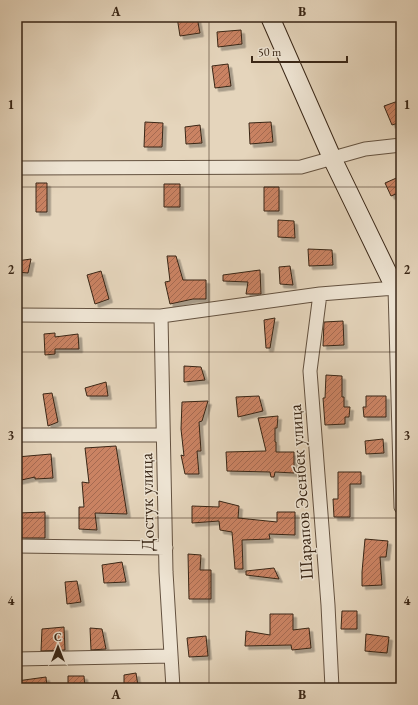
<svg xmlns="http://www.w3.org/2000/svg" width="418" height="705" font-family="'EB Garamond',serif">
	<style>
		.building { fill: url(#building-hatch); stroke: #392616; filter: url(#shadow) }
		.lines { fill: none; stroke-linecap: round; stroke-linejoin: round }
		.street-casing { stroke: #645240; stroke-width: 15 }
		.secondary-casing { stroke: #392616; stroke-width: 20 }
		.street { stroke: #eee4d3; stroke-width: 13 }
		.secondary { stroke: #eee4d3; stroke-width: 18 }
		.grid { fill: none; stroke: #392616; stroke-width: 1; stroke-opacity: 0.55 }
		.labels { text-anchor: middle; stroke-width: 3; stroke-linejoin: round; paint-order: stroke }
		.street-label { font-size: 18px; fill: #392616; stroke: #eee4d3 }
		.neatline { fill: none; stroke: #392616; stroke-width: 1.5 }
		.grid-label { font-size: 13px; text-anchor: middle; font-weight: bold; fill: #392616 }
	</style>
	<defs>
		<pattern id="building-hatch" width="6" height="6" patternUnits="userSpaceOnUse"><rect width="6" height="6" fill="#ca8364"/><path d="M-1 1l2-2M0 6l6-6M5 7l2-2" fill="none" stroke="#a56b51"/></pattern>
		<filter id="shadow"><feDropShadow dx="3.5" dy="3.5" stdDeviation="0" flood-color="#0004"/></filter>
	</defs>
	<rect width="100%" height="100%" fill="#e5d5bc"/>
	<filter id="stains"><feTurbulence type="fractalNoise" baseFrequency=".005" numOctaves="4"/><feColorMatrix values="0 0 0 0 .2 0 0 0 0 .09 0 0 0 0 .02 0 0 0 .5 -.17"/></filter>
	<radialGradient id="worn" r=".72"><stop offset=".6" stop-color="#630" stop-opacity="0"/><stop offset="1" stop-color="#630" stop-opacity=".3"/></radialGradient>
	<path class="building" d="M177 17H197L200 33 180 36Z
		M241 30 242 44 218 47 217 32Z
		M228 64 231 86 215 88 212 66Z
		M401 100V122L392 125 384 106Z
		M145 122 163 123 162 147H144Z
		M271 122 273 142 250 144 249 123Z
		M200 125 202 143 186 144 185 127Z
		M401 176V192L391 196 385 183Z
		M36 183H47V212H36Z
		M164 184H180V207H164Z
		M264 187H279V211H264Z
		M278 220 294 221 295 238 278 237Z
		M308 249 332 250 333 265 309 266Z
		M167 256H176L183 280H206V299H193L170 304 165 282 170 281Z
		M31 259 28 273 17 272V261Z
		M290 266 293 285 280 284 279 267Z
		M260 270 261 294H246L248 282 223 281V275Z
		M101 271 109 299 95 304 87 275Z
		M275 318 270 348H266L264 320Z
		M343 321 344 345 323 346 324 322Z
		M55 333V337L78 334 79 349H55V354L45 355 44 334Z
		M184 366 201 367 205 380 184 382Z
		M326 375 342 376V397H344V407H350L349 417H345V424L325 425 323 398H325Z
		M106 382 108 396H87L85 388Z
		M52 393 58 422 48 426 43 394Z
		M259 396 263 411 238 417 236 397Z
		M366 396H386V417H364L363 407H366Z
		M208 401 202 421 199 422 201 451H197L199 474H185L181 455 184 456 181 429 182 402Z
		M278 416 277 428H275V442H276V452H294V473L275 472 274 477H271L270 472 227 471 226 452 266 451 258 418Z
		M383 439 384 453 366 454 365 441Z
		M116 446 127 514 95 513 97 530 79 529V507H84L82 482 89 483 85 448Z
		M51 454 53 478 35 479V477L17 481V457Z
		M338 472H361V484H350V517H334L333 499H338Z
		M219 501 239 506 238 518 277 522V512H295V535L269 534 270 539 242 540 243 569H235L232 532 220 530 219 521 192 523V506L219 507Z
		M45 512V538H22L18 513Z
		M365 539 388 541 386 557H380L382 585 362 586V572Z
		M188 554 201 555 200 570H211V599H189Z
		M122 562 126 582 104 583 102 565Z
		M274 568 279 579 246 575V571Z
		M77 581 81 602 67 604 65 582Z
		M342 611H357V629H341Z
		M270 614H293V630L309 628 311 648 292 650 291 645 245 646 246 631 270 635Z
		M64 627 65 650 41 651 42 629Z
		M90 628 102 629 106 649 91 650Z
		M366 634 389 637 387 653 365 651Z
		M206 636 208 656 189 657 187 638Z
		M136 673 138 686 124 685V675Z
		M68 676H84L85 688H68Z
		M46 677 47 688H17V681Z"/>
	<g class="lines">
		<defs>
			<path id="street" d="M17 168 301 167 365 149 401 145
				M320 294 310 371 328 605 332 688
				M17 315 161 316 320 294 395 288 401 507
				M161 316 166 572 173 688
				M17 435H163
				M17 546 166 548
				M17 659 171 656"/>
			<path id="secondary" d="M270 17 332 158 395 288 401 287"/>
		</defs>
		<use href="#street" class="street-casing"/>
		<use href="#secondary" class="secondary-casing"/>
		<use href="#street" class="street"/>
		<use href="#secondary" class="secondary"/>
	</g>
	<path class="grid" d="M209 17V688M17 187H401M17 352H401M17 518H401"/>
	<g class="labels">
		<g class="street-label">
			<text transform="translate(301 492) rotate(-94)" y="6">Шарапов Эсенбек улица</text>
			<text transform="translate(147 502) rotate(-91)" y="6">Достук улица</text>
		</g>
	</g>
	<rect width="418" height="705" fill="none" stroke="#e5d5bc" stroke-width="44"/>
	<g transform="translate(58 647)" stroke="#eee4d3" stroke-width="3" paint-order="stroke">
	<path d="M0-3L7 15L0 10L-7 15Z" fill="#392616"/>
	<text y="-6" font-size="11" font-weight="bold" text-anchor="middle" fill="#392616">С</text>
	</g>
	<path d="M252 56v6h95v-6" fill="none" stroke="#392616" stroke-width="2"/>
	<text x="258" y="56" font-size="12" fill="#392616" stroke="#eee4d3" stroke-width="3" paint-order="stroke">50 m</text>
	<rect x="22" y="22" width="374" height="661" class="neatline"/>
	<g class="grid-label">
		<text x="116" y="16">A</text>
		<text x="302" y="16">B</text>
		<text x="11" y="109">1</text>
		<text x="407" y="109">1</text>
		<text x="11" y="274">2</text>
		<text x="407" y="274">2</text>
		<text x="11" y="440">3</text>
		<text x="407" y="440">3</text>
		<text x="11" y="605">4</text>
		<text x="407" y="605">4</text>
		<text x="116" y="699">A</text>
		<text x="302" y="699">B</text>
	</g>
	<rect width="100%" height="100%" filter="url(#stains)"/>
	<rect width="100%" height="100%" fill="url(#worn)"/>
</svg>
